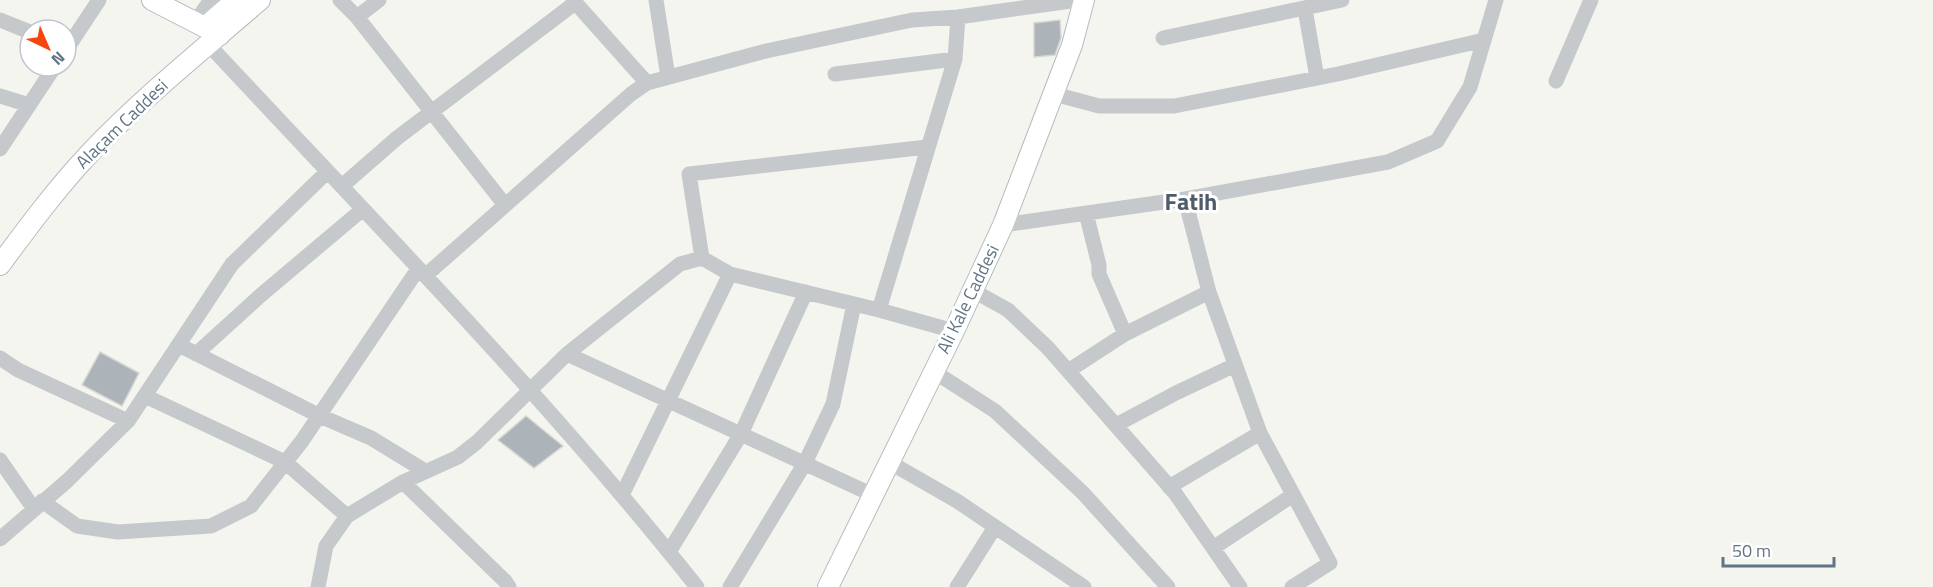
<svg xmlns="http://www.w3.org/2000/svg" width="1933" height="587" font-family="'Titillium Web',sans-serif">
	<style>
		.building { fill: #acb4b9; stroke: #d6d6d3; stroke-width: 1.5 }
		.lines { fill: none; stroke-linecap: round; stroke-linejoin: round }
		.secondary-casing { stroke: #b5bbbf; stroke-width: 22 }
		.minor { stroke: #c6c9cc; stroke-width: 15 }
		.secondary { stroke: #fff; stroke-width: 20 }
		.labels { text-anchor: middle; stroke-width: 6; stroke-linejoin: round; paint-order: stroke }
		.street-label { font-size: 18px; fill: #607484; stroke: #fff }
		.district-label { font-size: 24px; font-weight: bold; fill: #4f5d69; stroke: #fff }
	</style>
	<rect width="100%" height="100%" fill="#f5f5f0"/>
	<path class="building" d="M1060 20 1061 38 1055 55 1034 57V23Z
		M100 352 139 373 122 406 82 385Z
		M526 416 563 446 534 468 498 440Z"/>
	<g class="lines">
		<defs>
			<path id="secondary" d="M152 0 220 35
				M205 27 236 0
				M0 265C28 227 57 188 89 154 142 98 202 50 260 0
				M828 587 954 331 1003 225 1072 45 1084 0"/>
		</defs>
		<use href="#secondary" class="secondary-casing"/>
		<path class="minor" d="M340 0 357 17 505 205
			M573 0 647 83
			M656 0 668 77
			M1305 9 1317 78
			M357 17 379 0
			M0 20 30 32
			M195 22 211 0
			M1163 38 1342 0
			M208 44C374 222 546 397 697 587
			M66 50 99 0
			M835 74 955 59
			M1556 81 1591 0
			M1054 94 1099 106H1174L1338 74 1484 40
			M0 96 29 105
			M0 149 55 66
			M342 186 397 138 575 3
			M1185 199 1209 292 1260 433 1330 563 1292 587
			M1086 213 1099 265V274L1125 334
			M1003 225 1185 199 1388 162 1437 141 1470 87 1496 0
			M702 258 689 174 927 147
			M425 276 631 94 647 83 766 51 912 20 958 17 1078 0
			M972 290 1008 310 1048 348 1175 493 1240 587
			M879 310 955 59 958 17
			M179 345 320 416 371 438 425 471
			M196 354 261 295 363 209
			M567 354 873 495
			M0 358 18 370 128 421
			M933 371 995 411 1083 493 1168 587
			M1068 371 1125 334 1209 292
			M145 396 285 462 347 516
			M1116 425 1176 393 1235 365
			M0 460 34 509
			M889 462 957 501 1084 587
			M403 482 505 581 509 587
			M1169 487 1260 433
			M622 495 730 274
			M42 501 77 526 118 532 211 526 251 506 302 441 418 269
			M0 539 67 481 128 421 232 264 327 172
			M1213 548 1293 495
			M669 552 741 434 806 292
			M318 587 326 546 347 516 403 482 458 457 477 442 567 354 680 264 702 258 730 274 879 310 954 331
			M730 587 805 463 833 404 854 304
			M957 587 995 527"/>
		<use href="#secondary" class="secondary"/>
	</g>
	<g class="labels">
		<g class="street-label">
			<text transform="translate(122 124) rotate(-44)" y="6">Alaçam Caddesi</text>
			<text transform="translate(968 299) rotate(-64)" y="6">Ali Kale Caddesi</text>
		</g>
		<g class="district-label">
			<text x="1191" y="210">Fatih</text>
		</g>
	</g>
	<g transform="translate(48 48) rotate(136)"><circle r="28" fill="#ffffff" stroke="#bfc7ce" stroke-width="1.5"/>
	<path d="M0-4.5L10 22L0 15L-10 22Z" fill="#f6460f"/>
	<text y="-9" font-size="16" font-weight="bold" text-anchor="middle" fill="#607484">N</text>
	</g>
	<path d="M1723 557v9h111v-9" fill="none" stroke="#607484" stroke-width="3"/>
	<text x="1732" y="557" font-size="18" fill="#607484" stroke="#ffffff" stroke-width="4.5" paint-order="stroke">50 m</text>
</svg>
